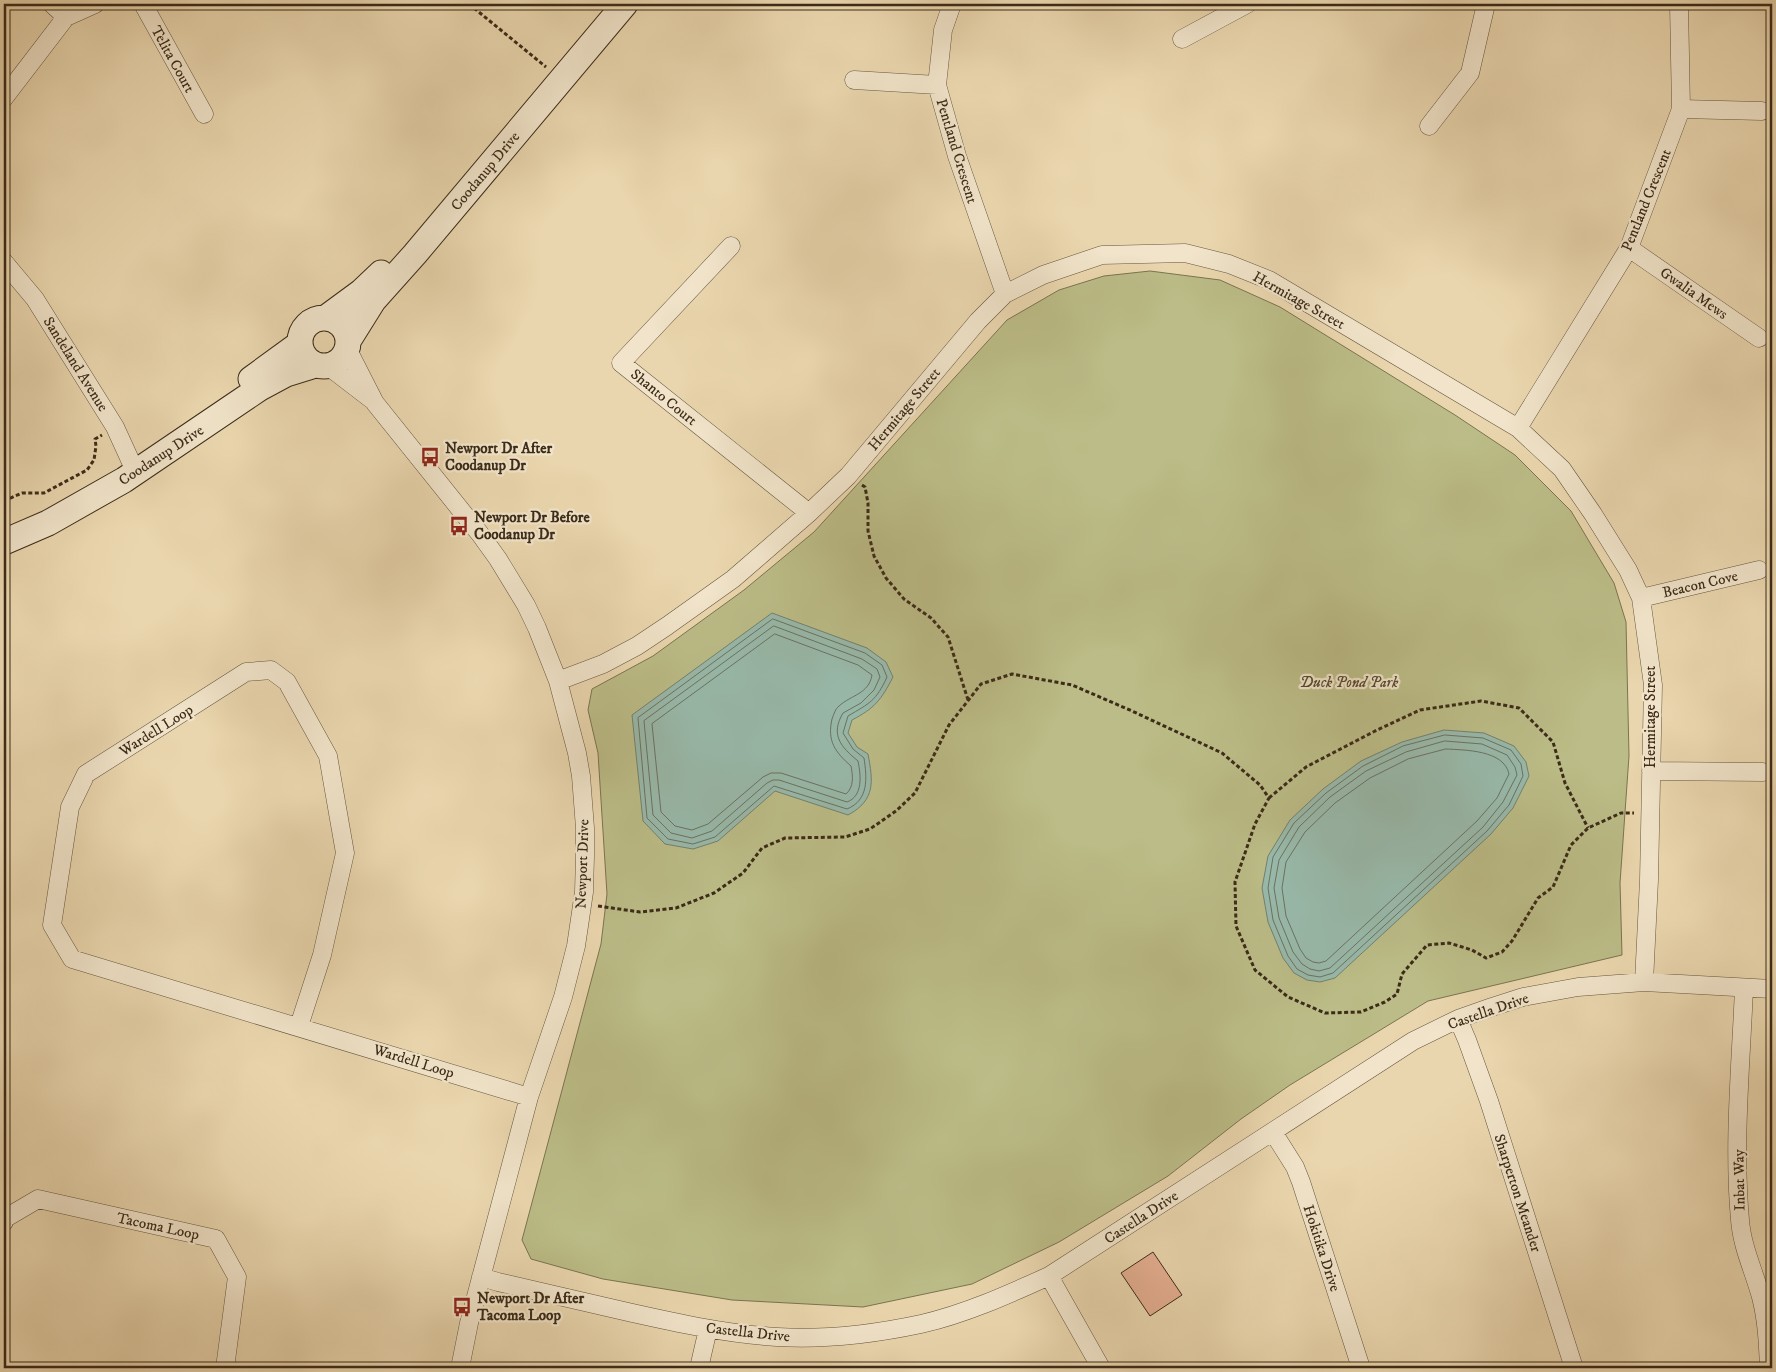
<svg xmlns="http://www.w3.org/2000/svg" width="1776" height="1372" font-family="'IM FELL DW Pica',serif">
	<style>
		.green { fill: #bbbc87; stroke: #7b7450 }
		.water { fill: #98b9aa; stroke: #738070 }
		.lines { fill: none; stroke-linecap: round; stroke-linejoin: round }
		.shore { stroke: #6a7261; stroke-width: 1 }
		.building { fill: #e4ae91; stroke: #3b2b18 }
		.street-casing { stroke: #67563e; stroke-width: 19 }
		.secondary-casing { stroke: #3b2b18; stroke-width: 27 }
		.path { stroke: #3b2b18; stroke-width: 3; stroke-dasharray: 4 2.5; stroke-linecap: butt }
		.street { stroke: #f1e4ca; stroke-width: 18 }
		.secondary { stroke: #f1e4ca; stroke-width: 25 }
		.labels { text-anchor: middle; stroke-width: 4.5; stroke-linejoin: round; paint-order: stroke }
		.street-label { font-size: 15px; fill: #3b2b18; stroke: #f1e4ca }
		.poi-label { font-size: 15px; font-weight: bold; fill: #3b2b18; stroke: #f1e4ca; text-anchor: start }
		.park-label { font-size: 15px; font-style: italic; fill: #55482e; stroke: #f1e4ca }
	</style>
	<rect width="100%" height="100%" fill="#ead6ae"/>
	<filter id="stains"><feTurbulence type="fractalNoise" baseFrequency=".004" numOctaves="4"/><feColorMatrix values="0 0 0 0 .2 0 0 0 0 .09 0 0 0 0 .02 0 0 0 .5 -.17"/></filter>
	<radialGradient id="worn" r=".72"><stop offset=".6" stop-color="#630" stop-opacity="0"/><stop offset="1" stop-color="#630" stop-opacity=".3"/></radialGradient>
	<path class="green" d="M1150 271 1220 280 1280 307 1455 415 1515 455 1571 511 1614 583 1626 622 1629 756 1620 883 1622 955 1428 1001 1290 1085 1241 1119 1168 1176 1059 1242 972 1284 863 1307 732 1300 603 1279 531 1259 522 1240 601 944 607 894 598 753 588 710 592 689 653 656 744 590 814 532 1007 320 1059 290 1104 276Z"/>
	<path class="water" d="M772 613 867 648 886 662 893 677C881 700 875 708 852 720L848 733 857 747 868 754C873 781 876 800 848 815L775 791 718 841 693 849 665 844 643 821 632 715Z
		M1444 730 1484 733 1514 746 1526 762 1529 776 1513 808 1491 834 1335 978 1320 982 1307 980 1294 973 1283 958 1268 922 1262 888 1268 856 1290 820 1323 789 1361 761 1402 742Z"/>
	<g class="lines">
		<path class="shore" d="M773 619 865 653 882 665 887 677C876 701 870 703 848 716L843 733 853 749 864 758C867 778 869 800 847 809L774 786 715 837 693 844 668 839 647 818 638 718Z
			M774 626 862 659 877 669 880 677 874 690 861 703 843 713C830 735 841 747 858 761 861 776 863 796 847 802L779 780H773L767 783 712 831 692 838 671 833 653 815 644 721Z
			M775 634 858 665 872 675C869 694 851 695 839 706 835 709 834 714 832 719 827 741 835 752 851 766 853 776 854 787 846 794L781 773H771L763 777 708 824 692 830 675 826 661 812 652 724Z
			M1445 735 1483 738 1511 750 1521 764 1523 776 1509 805 1487 831 1333 973 1320 977 1308 975 1297 969 1288 956 1273 920 1268 888 1273 857 1294 823 1326 793 1363 766 1403 746Z
			M1445 741 1482 744 1507 755 1515 767 1517 775 1503 802 1483 827 1330 968 1319 971 1310 969 1302 964 1293 952 1279 918 1274 888 1279 860 1299 827 1330 797 1366 771 1406 752Z
			M1446 749C1465 750 1504 750 1509 774L1497 798 1477 821 1326 961 1319 963 1313 962 1306 958 1300 949 1286 916 1282 888 1286 862 1305 832 1335 803 1370 778 1408 759Z"/>
	</g>
	<path class="building" d="M1153 1252 1182 1295 1150 1316 1121 1273Z"/>
	<g class="lines">
		<defs>
			<path id="street" d="M52 4 66 17
				M143 4 204 114
				M952 4 943 30 937 85 957 156 1005 294
				M1182 39 1247 4
				M854 80 937 85
				M4 98 66 17 95 4
				M1681 109 1762 111
				M1429 126 1470 73 1486 4
				M731 246 621 363 809 513
				M1629 248 1759 338
				M4 262 35 299 115 427 136 473
				M347 348 375 403 480 534 498 559 526 605 537 628 558 681 577 753 581 776 585 828V856L584 892 576 946 563 997 529 1097 469 1323 460 1368
				M328 366 371 399
				M1518 428 1629 248 1681 109 1679 4
				M1641 598 1759 570
				M558 681 603 664 637 646 667 626 733 579 809 513 848 476 978 321 1005 294 1043 275 1102 255 1185 253 1229 264 1269 280 1518 428 1562 469 1593 514 1628 570 1641 598 1653 685 1649 880 1644 982
				M1651 771 1763 772
				M1744 988C1741 1064 1733 1143 1740 1220 1742 1247 1754 1271 1761 1297 1767 1320 1768 1344 1769 1368
				M1458 1019 1467 1040 1489 1101 1574 1368
				M299 1026 322 955 345 853 328 756 287 682 271 670 246 672 86 774 70 807 52 925 72 959 529 1097
				M1273 1132 1295 1167 1301 1182 1361 1368
				M4 1222V1219L38 1199 216 1239 237 1277 225 1368
				M1049 1276 1101 1368
				M481 1277 498 1282C541 1292 585 1302 628 1312 677 1323 727 1334 777 1337 825 1340 874 1334 921 1324 965 1314 1007 1295 1049 1276L1413 1041 1458 1019 1492 1007 1523 997 1578 987 1644 982 1772 989
				M699 1368 708 1329"/>
			<path id="secondary" d="M327 317 361 292 381 273
				M300 342a24 24 0 1 1 48 0a24 24 0 1 1-48 0Z
				M348 341 373 301 415 254 625 4
				M251 379 299 344
				M4 542 48 523 124 480 260 388 286 374 315 365"/>
		</defs>
		<use href="#street" class="street-casing"/>
		<use href="#secondary" class="secondary-casing"/>
		<path class="path" d="M469 4 546 67
			M862 485 865 487 868 503V531L874 556 886 578 904 599 931 618 948 637 968 700
			M4 501 22 493H44L87 470 94 460 96 446 95 439 102 435
			M1269 798 1306 767 1377 730 1420 710 1481 701 1519 708 1553 742 1565 783 1588 828
			M598 906 640 912 676 908 714 893 743 873 762 848 785 838 845 837 870 829 896 811 915 793 949 725 981 684 1012 674 1072 685 1132 711 1222 753 1260 785 1269 798 1255 824 1235 882 1236 926 1255 970 1288 997 1325 1013 1361 1012 1385 1002 1397 994 1402 974 1427 945 1449 943 1472 950 1486 958 1502 952 1512 941 1538 898 1553 887 1571 845 1588 828 1621 813H1634"/>
		<use href="#street" class="street"/>
		<use href="#secondary" class="secondary"/>
	</g>
	<defs>
		<symbol id="bus-bare" viewBox="-9 -9 18 18"><path d="M-5-6H5V4H4V6H2V4H-2V6H-4V4H-5ZM-3.5-4V0h7V-4ZM-3.5 1.2v1.5H-2V1.2ZM2 1.2v1.5H3.5V1.2Z" fill="#8f2418" stroke="#f1e4ca" stroke-width="2.5" paint-order="stroke"/></symbol>
	</defs>
	<g fill-rule="evenodd">
		<use href="#bus-bare" x="416" y="443" width="28" height="28"/>
		<use href="#bus-bare" x="445" y="512" width="28" height="28"/>
		<use href="#bus-bare" x="448" y="1293" width="28" height="28"/>
	</g>
	<g class="labels">
		<g class="street-label">
			<text transform="translate(173 59) rotate(61)" y="5">Telita Court</text>
			<text transform="translate(957 151) rotate(73)" y="5">Pentland Crescent</text>
			<text transform="translate(485 171) rotate(-50)" y="5">Coodanup Drive</text>
			<text transform="translate(1646 200) rotate(-68)" y="5">Pentland Crescent</text>
			<text transform="translate(1694 293) rotate(35)" y="5">Gwalia Mews</text>
			<text transform="translate(1299 300) rotate(29)" y="5">Hermitage Street</text>
			<text transform="translate(76 364) rotate(58)" y="5">Sandeland Avenue</text>
			<text transform="translate(664 397) rotate(39)" y="5">Shanto Court</text>
			<text transform="translate(904 409) rotate(-50)" y="5">Hermitage Street</text>
			<text transform="translate(161 455) rotate(-33)" y="5">Coodanup Drive</text>
			<text transform="translate(1700 584) rotate(-13)" y="5">Beacon Cove</text>
			<text transform="translate(1650 717) rotate(-90)" y="5">Hermitage Street</text>
			<text transform="translate(156 730) rotate(-32)" y="5">Wardell Loop</text>
			<text transform="translate(582 864) rotate(-88)" y="5">Newport Drive</text>
			<text transform="translate(1488 1011) rotate(-19)" y="5">Castella Drive</text>
			<text transform="translate(414 1061) rotate(17)" y="5">Wardell Loop</text>
			<text transform="translate(1739 1180) rotate(-91)" y="5">Inbat Way</text>
			<text transform="translate(1518 1193) rotate(72)" y="5">Sharperton Meander</text>
			<text transform="translate(1141 1217) rotate(-33)" y="5">Castella Drive</text>
			<text transform="translate(158 1226) rotate(12)" y="5">Tacoma Loop</text>
			<text transform="translate(1322 1248) rotate(72)" y="5">Hokitika Drive</text>
			<text transform="translate(748 1332) rotate(6)" y="5">Castella Drive</text>
		</g>
		<g class="poi-label">
			<text x="445" y="453">Newport Dr After<tspan x="445" dy="17">Coodanup Dr</tspan></text>
			<text x="474" y="522">Newport Dr Before<tspan x="474" dy="17">Coodanup Dr</tspan></text>
			<text x="477" y="1303">Newport Dr After<tspan x="477" dy="17">Tacoma Loop</tspan></text>
		</g>
		<g class="park-label">
			<text x="1349" y="687">Duck Pond Park</text>
		</g>
	</g>
	<rect width="1776" height="1372" fill="none" stroke="#ead6ae" stroke-width="20"/>
	<rect x="5" y="5" width="1766" height="1362" fill="none" stroke="#3b2b18" stroke-width="2.5"/>
	<rect x="10" y="10" width="1756" height="1352" fill="none" stroke="#3b2b18"/>
	<rect width="100%" height="100%" filter="url(#stains)"/>
	<rect width="100%" height="100%" fill="url(#worn)"/>
</svg>
